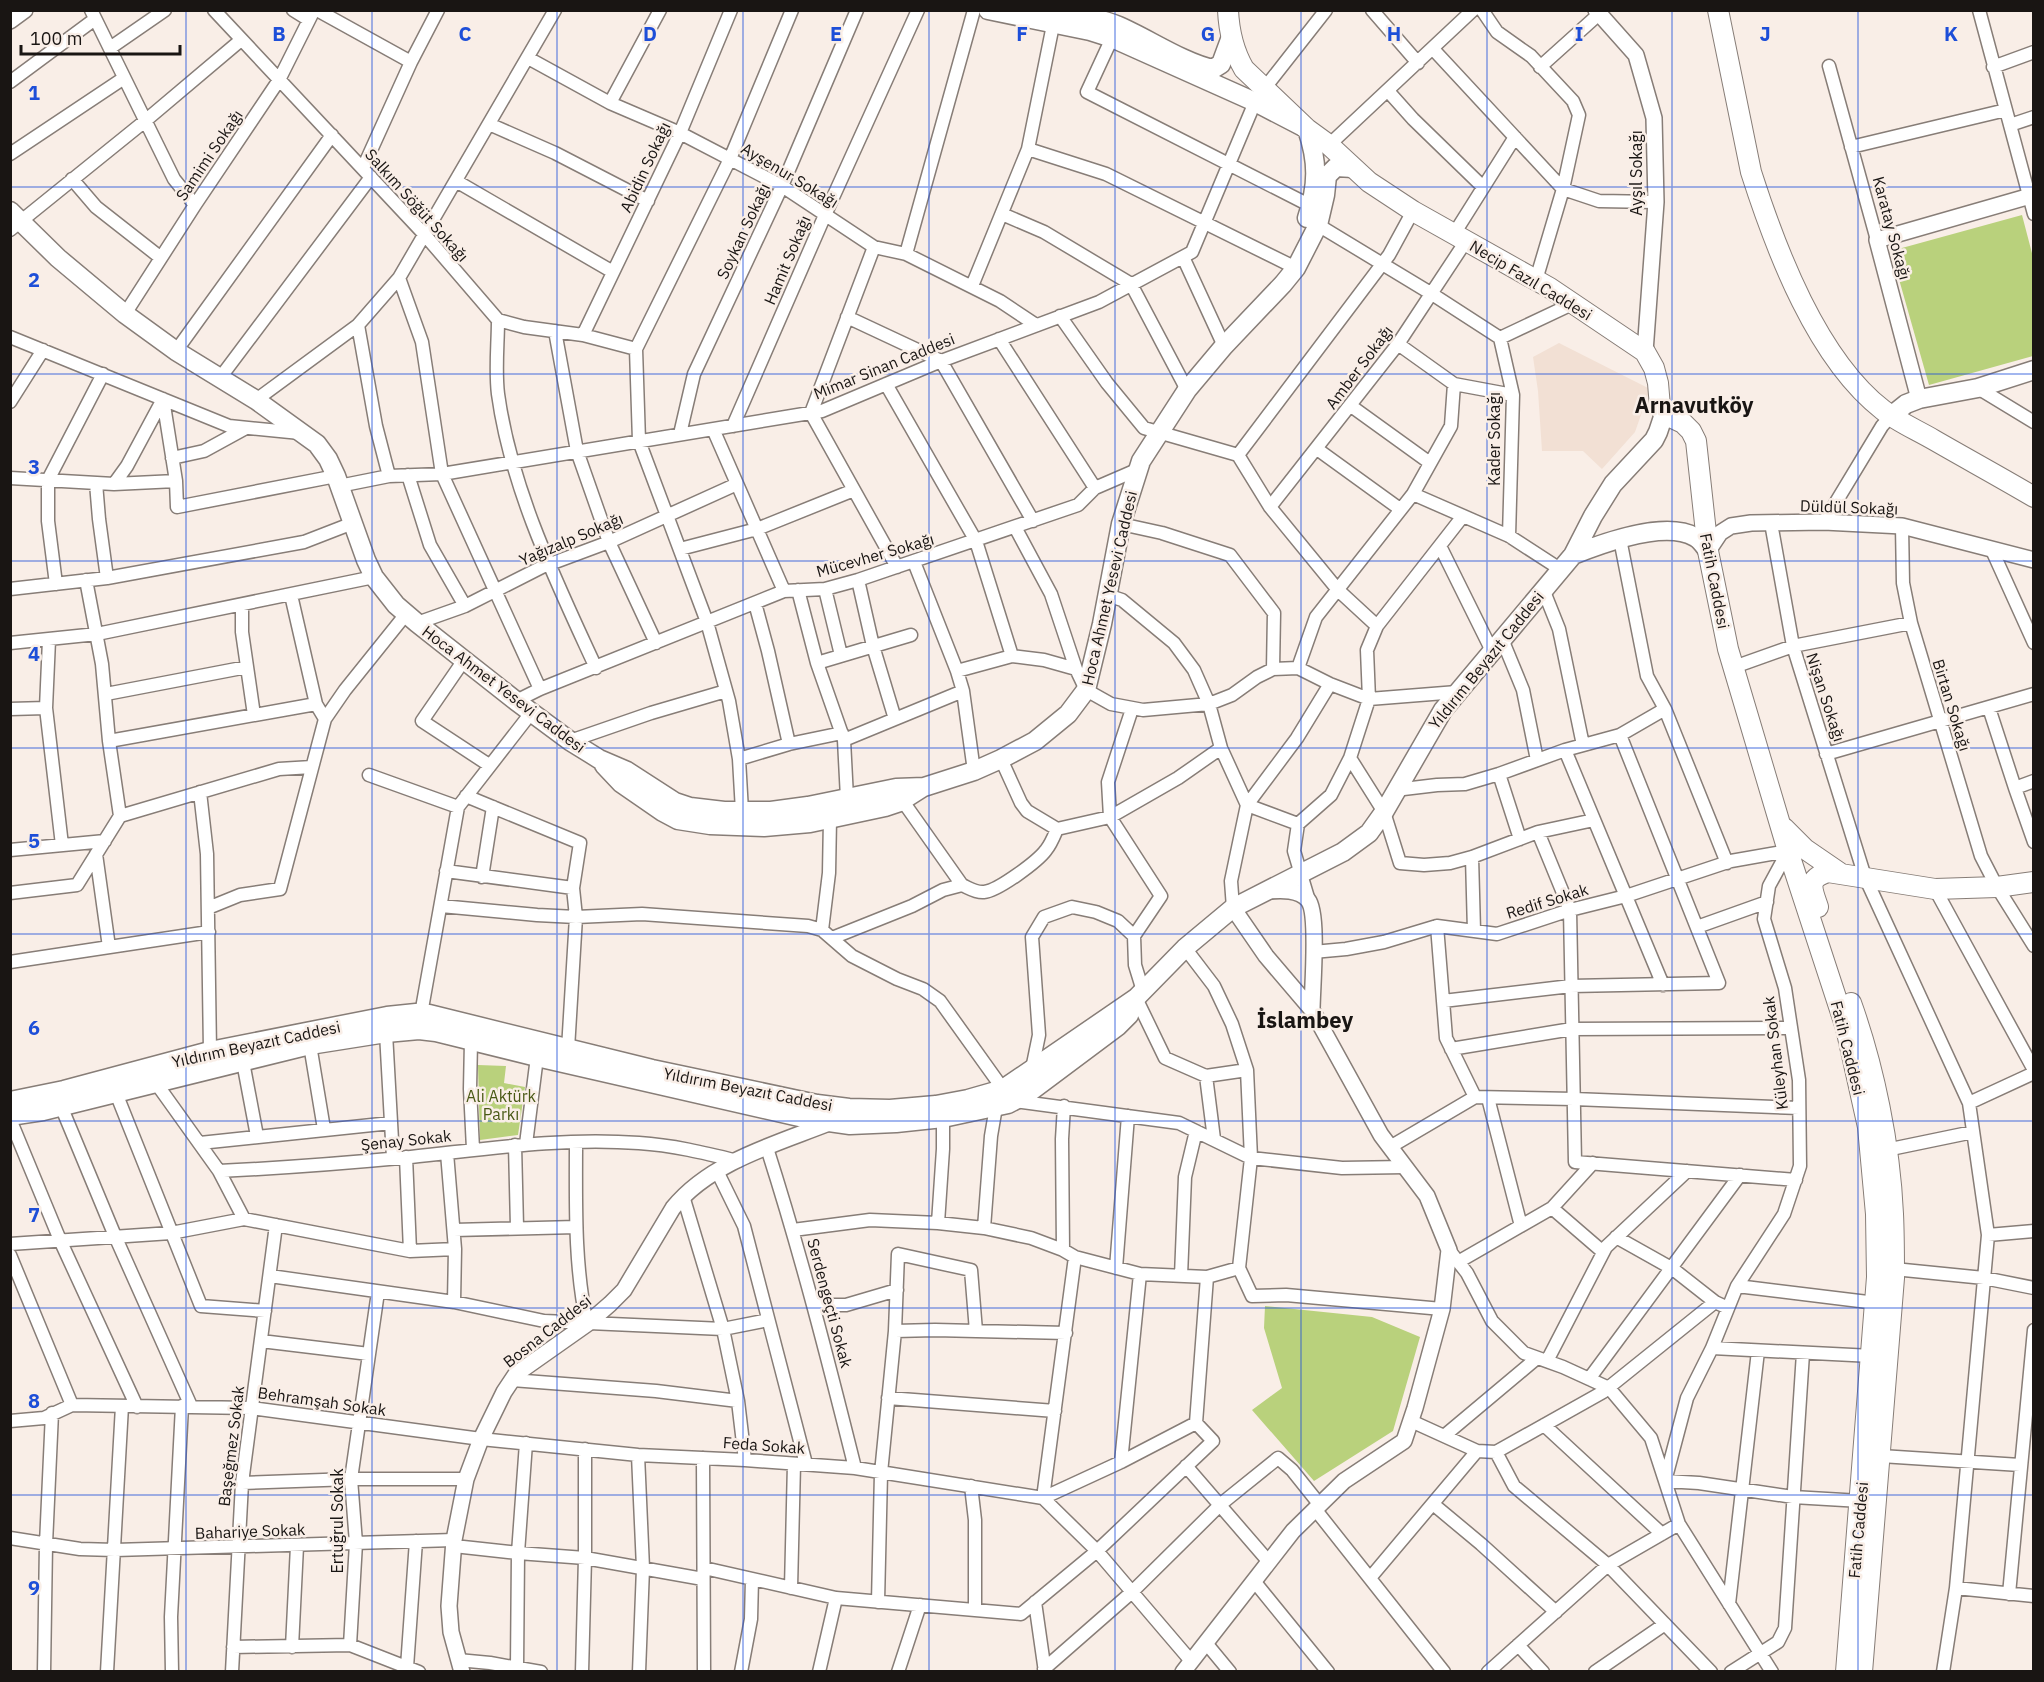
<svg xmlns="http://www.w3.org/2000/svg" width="2044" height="1682" font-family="'IBM Plex Sans',sans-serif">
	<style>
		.built { fill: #f2e0d4 }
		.green { fill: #b9d17c }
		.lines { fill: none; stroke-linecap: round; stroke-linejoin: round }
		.minor-casing { stroke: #877d77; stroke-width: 15 }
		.tertiary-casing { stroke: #877d77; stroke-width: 18 }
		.secondary-casing { stroke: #877d77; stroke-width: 21 }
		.primary-casing { stroke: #877d77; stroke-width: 22 }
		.minor { stroke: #fff; stroke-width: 12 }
		.tertiary { stroke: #fff; stroke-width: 15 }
		.secondary { stroke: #fff; stroke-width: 18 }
		.primary { stroke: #fff; stroke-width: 20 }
		.grid { fill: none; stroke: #1d4ed8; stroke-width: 1.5; stroke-opacity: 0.55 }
		.labels { text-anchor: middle; stroke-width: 5; stroke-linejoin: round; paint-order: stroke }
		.street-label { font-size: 16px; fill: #191513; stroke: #f9eee7 }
		.park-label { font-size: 16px; fill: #495915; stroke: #f9eee7 }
		.district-label { font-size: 22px; font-weight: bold; fill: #191513; stroke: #f9eee7 }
		.grid-label { font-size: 20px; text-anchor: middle; font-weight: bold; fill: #1d4ed8; stroke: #f9eee7; stroke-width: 5; stroke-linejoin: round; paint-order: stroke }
	</style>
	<rect width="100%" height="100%" fill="#f9eee7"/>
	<path class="built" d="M1559 343 1650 389 1635 432 1602 469 1583 451H1542L1538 391 1533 357Z"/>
	<path class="green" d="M2022 215 2033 257V356L1929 385 1891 251Z
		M478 1065 506 1066 504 1083 525 1087 518 1135 480 1140Z
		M1265 1306 1372 1317 1420 1337 1393 1431 1314 1481 1252 1410 1282 1388 1264 1328Z"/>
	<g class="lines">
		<defs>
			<path id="minor" d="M91 10 174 179 195 205
				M214 10 424 234 498 320 524 327 583 335 636 349
				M293 10 309 20
				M317 10 411 62
				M1372 10 1418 63
				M1482 10 1497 32 1531 56 1573 101 1579 115 1563 189 1536 280
				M1979 10 2034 214
				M1112 38 1087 92 1311 206
				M110 48 165 10
				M1433 49 1563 189 1599 201 1656 202
				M528 58 610 103 680 133 782 186 874 247 811 413 897 567
				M1829 66 1877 240
				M1540 67 1599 14
				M1993 67 2034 52
				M10 82 95 19
				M1264 89 1326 10
				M1388 91 1413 119 1483 187
				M610 103 660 10
				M489 124 555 153 648 201
				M2010 125 2034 117
				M1329 145 1473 10
				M1851 147 2006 110
				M1028 149 1106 174 1296 268
				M10 154 124 78
				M363 168 411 62 438 10
				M72 179 96 207 161 258
				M456 181 613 272
				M1002 214 1044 232 1131 284 1187 390
				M1318 225 1432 294 1500 338 1513 395 1509 536
				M10 230 145 121 241 40
				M1454 234 1515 137
				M874 247 906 254 1000 301 1036 325
				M906 254 974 10
				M1183 257 1224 346
				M399 278 422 342 442 474 540 689
				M972 286 1028 149 1053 25
				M125 314 195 205 279 80 314 10
				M1060 316 1107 383 1144 428 1238 455 1270 507 1338 590 1377 626 1367 650 1369 699 1350 758 1331 795 1298 824 1247 805 1297 738 1330 684
				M847 317 941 361 1033 521
				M498 320C498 344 495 370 498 394 511 489 556 581 596 668
				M358 325 376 426 389 476
				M555 331 577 451 609 542 656 643
				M583 335 680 133 731 10
				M10 337 229 426 300 433
				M1500 338 1572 304
				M999 339 1095 488
				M1398 344 1454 384 1513 395
				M176 351 332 135
				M220 378 371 177
				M886 384 976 541 1012 656
				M1978 388 2034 422
				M163 399 176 481 177 507 336 476
				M256 400 358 325 399 278 555 10
				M10 402 43 350
				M1351 406 1430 463
				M733 426 825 215 918 10
				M713 429 784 591
				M680 434 694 374 782 186 857 10
				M1317 449 1400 509
				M1238 455 1389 255 1413 211
				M172 458 204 451 246 428
				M408 475 430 545 465 606
				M10 478 114 484 176 481
				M96 483 99 519 107 578
				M114 484 127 466 163 399
				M339 486 389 476 442 474 822 411 941 361 1099 302 1192 252 1255 102
				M1413 494 1509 536 1560 569
				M1270 507 1398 344 1466 241
				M1824 522 1882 426 1891 416
				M1771 523 1793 646 1865 877 1969 1103 1988 1235 1956 1588 1943 1672
				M1121 524 1162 533 1230 555 1274 613 1273 669
				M1902 526 1903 583 1911 623 1981 856 1997 887 2034 946
				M1015 527 1051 594 1076 669
				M1620 539 1647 676 1665 709 1727 863
				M1440 546 1492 651
				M1991 548 2034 643
				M680 549 757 529 854 490
				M914 562 957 671 963 691 974 771
				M86 580 102 664 109 741 120 816
				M858 580 873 646 895 719
				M56 584 48 521V480L103 374
				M10 589 107 578 304 542 353 523
				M825 589 841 655
				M1543 589 1559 629 1583 745
				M798 590 817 663 844 740 847 798
				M1107 595 1122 600 1174 643 1194 670 1209 704 1221 748 1247 805 1231 881 1233 908
				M755 603 768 651 789 744
				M242 605V632L254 715
				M417 623 465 606 542 567 609 542 737 484
				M1377 626 1463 516
				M1502 639 1523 690 1537 760
				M49 640 46 708 62 845
				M10 643 97 634 374 577
				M464 660 422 721 489 765
				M817 663 911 635
				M1734 667 1793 646 1911 623
				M1298 668 1316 617 1413 494 1451 426 1454 384
				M957 671 1012 656 1044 660 1076 669 1086 690 1111 704 1143 710 1209 704 1232 695 1257 677 1273 669 1298 668 1330 684 1369 699 1457 692
				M106 694 247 667
				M516 701 540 689 784 591 825 589 858 580 1078 505 1095 488 1139 469
				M1989 708 2015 788
				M10 709 46 708
				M1132 709 1108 782 1110 817 1161 896 1134 936 1135 965 1143 991
				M325 719 345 690 406 614
				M844 740 963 691
				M109 741 316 704
				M570 741 651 713 726 691
				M1565 750 1663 985
				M1826 754 2034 694
				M1350 758 1384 812 1400 863 1424 865 1450 863 1472 857 1538 832 1594 820
				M739 759 789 744 842 733
				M1001 759 1021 803 1027 811 1057 829 1110 817 1178 778 1221 748
				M1499 774 1520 839
				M369 775 458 807
				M2034 781 2015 788 2034 842
				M1395 790 1437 785 1465 784 1499 774 1565 750 1620 735 1665 709
				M200 792 207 854 210 1051
				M466 796 580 843 573 888 576 917 568 1049
				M902 800 962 885
				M742 811 739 759 729 701 707 622 639 441 636 349 730 159 792 10
				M1298 824 1294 851 1309 901
				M1538 832 1570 910 1575 1162 1796 1180
				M10 850 105 841
				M1788 851 1769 886 1764 919 1785 988 1799 1080 1800 1166 1784 1214 1737 1286 1712 1348 1687 1398 1665 1481 1699 1483 1793 1497 1861 1501
				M96 854 109 947
				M1472 857 1474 931
				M446 871 573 888
				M482 877 493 807
				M1935 889 2034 1070
				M10 893 77 885 120 816 279 769 312 767
				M441 906 537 915 576 917 642 914 808 926 822 930 852 956 897 979 923 989 940 1001 1003 1089
				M208 908 240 895 280 889 325 719 316 704 291 595
				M1437 926 1446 1038 1475 1097
				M1697 927 1767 902
				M822 930 829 873 830 819
				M832 938 912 906 943 890 962 885C969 888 976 893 984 892 998 891 1038 861 1046 850 1051 844 1054 836 1057 829
				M1185 948 1214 986 1232 1024 1247 1070 1251 1158 1239 1268 1252 1296 1286 1295 1442 1309
				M1313 952 1346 949 1384 942 1437 926 1497 934 1570 910 1626 896 1731 861 1788 851
				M10 962 209 932
				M1136 998 1165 1058 1206 1076 1247 1070
				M1443 1001 1571 986 1719 983 1620 735
				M421 1014 458 807 531 713
				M386 1033 393 1158
				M471 1041 470 1089 473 1149
				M310 1045 324 1129
				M1451 1049 1572 1029 1791 1028
				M243 1062 257 1136
				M1032 1069 1039 1035 1032 937 1044 917 1072 907 1096 912 1118 921 1134 936
				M1206 1076 1214 1139
				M156 1083 219 1171 244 1219
				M116 1093 201 1306 265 1311
				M1488 1098 1521 1226
				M1015 1101 1179 1123 1251 1158 1342 1168 1405 1167
				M1969 1103 2034 1073
				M61 1106 115 1236 191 1406
				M10 1119 60 1240 137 1407
				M576 1142C576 1203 574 1264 587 1324
				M200 1143 391 1123
				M526 1144 537 1057
				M515 1145 517 1227
				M1390 1147 1475 1097 1574 1099 1799 1108
				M767 1148C801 1254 828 1360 855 1468
				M1886 1150 1973 1132
				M447 1153 455 1249 454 1302
				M406 1157 410 1251
				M219 1171C283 1168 347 1163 411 1157 487 1149 562 1137 639 1143 672 1145 705 1153 738 1161
				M717 1171 744 1226 806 1464
				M683 1196 723 1329 738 1401 745 1460
				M1552 1208 1603 1252
				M938 1223 943 1149V1118
				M984 1228 991 1136 996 1107
				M454 1230 576 1227
				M793 1230 870 1220 938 1223 984 1228 1031 1238 1063 1250 1075 1257 1140 1274 1207 1277 1239 1268
				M1988 1235 2034 1231
				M1616 1237 1673 1269 1715 1302
				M10 1244 171 1233 244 1219 410 1251 455 1249
				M1063 1250 1062 1139 1064 1106
				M1449 1250 1467 1273 1492 1321 1524 1353 1563 1367 1609 1388 1651 1438 1679 1524 1772 1672
				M10 1255 72 1405
				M1458 1262 1552 1208 1593 1163
				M1116 1268 1128 1116
				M1894 1269 1984 1278 2034 1288
				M270 1276 454 1302 544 1321 723 1329 768 1320
				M1181 1276 1185 1177 1196 1131
				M1737 1286 1876 1303
				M815 1305H846L897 1290
				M895 1331 935 1330 1066 1333
				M261 1341 369 1354
				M1712 1348 1872 1356
				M1547 1361 1606 1247 1687 1171
				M1589 1379 1740 1175
				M512 1380 656 1391 738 1401
				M888 1398 1055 1411
				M10 1421 44 1418 72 1405 251 1408 481 1439 638 1455 745 1460 855 1468 1043 1498
				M1411 1421 1477 1451 1496 1452 1603 1392 1715 1302 1728 1308
				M1196 1423 1207 1277
				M1544 1425 1662 1534
				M1444 1436 1537 1358
				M1496 1452 1514 1486 1608 1565 1711 1672
				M638 1455 643 1568 639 1672
				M1881 1456 2020 1465
				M703 1458 704 1672
				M1121 1462 1140 1274
				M1186 1466 1269 1562
				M242 1483 351 1479H466
				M971 1486 975 1520V1610
				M1043 1498 1075 1257
				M1043 1498 1097 1551 1191 1661
				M1433 1504 1481 1544 1556 1612
				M1315 1509 1444 1672
				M10 1538 80 1549 115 1550 454 1540
				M454 1546 518 1553 585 1558 703 1579
				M704 1568 836 1598 1021 1614 1097 1551 1213 1441 1196 1423 1121 1462 1043 1498
				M1370 1578 1477 1451
				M1254 1581 1328 1672
				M791 1588 794 1464
				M1956 1588 2034 1596
				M2009 1594 2034 1330
				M878 1602 881 1473 895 1331 898 1254 971 1270 976 1331
				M1035 1602 1045 1672
				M1729 1604 1758 1351
				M1206 1643 1230 1672
				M350 1645 356 1543 351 1479 378 1292
				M1518 1645 1543 1672
				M233 1647 350 1645 419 1672
				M292 1647 297 1546
				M458 1660 490 1663 541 1672
				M407 1667 416 1541
				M517 1667 518 1553 526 1443
				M1044 1669 1132 1592 1221 1504 1278 1458 1292 1470 1320 1505
				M44 1672 46 1544 52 1413
				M107 1672 122 1406
				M172 1672 171 1617 182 1406
				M232 1672 242 1483 276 1225
				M582 1672 585 1558V1449
				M741 1672 751 1619 752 1579
				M819 1672 836 1598
				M898 1672 920 1605
				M1488 1672 1608 1565 1679 1524
				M1595 1672 1665 1624
				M1731 1672 1778 1642 1785 1628 1803 1353"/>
			<path id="tertiary" d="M1596 10 1636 55 1654 118 1656 202 1645 352
				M10 21 25 10
				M1919 399 1877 240 2034 195
				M1708 551 1720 533 1731 526 1751 523 1824 522 1902 526 2034 560
				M1268 891C1281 890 1299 889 1308 900 1319 913 1312 990 1312 1010
				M462 1672 451 1632 449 1606 454 1540 466 1479 481 1439 504 1392 516 1374 587 1324 610 1304 624 1290 673 1208C710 1162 776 1144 829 1123
				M1183 1672 1293 1531 1344 1481 1404 1441 1415 1408 1442 1309 1449 1250 1427 1196 1381 1135 1312 1010 1266 956 1233 908"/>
			<path id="secondary" d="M988 10 1090 31 1112 38 1255 102 1307 129C1318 161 1318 185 1307 218
				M1049 10C1072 14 1097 17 1119 26 1147 38 1184 63 1213 69L1221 64 1231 37
				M10 211 58 258 125 314 176 351 256 400 317 444 328 459 336 476 366 560 374 577 396 605 417 623 516 701 570 741 599 759 627 771 675 802 690 807 724 811H771L808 806 896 788 924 787 974 771 1001 759 1035 741 1068 714 1086 690 1102 624 1121 524 1141 461 1187 390 1224 346 1283 284 1296 268 1318 225 1325 195 1327 176 1336 167 1353 168
				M1891 416 1906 404 1919 399 1978 388 2034 370
				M1573 555C1603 543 1665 520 1695 537 1701 540 1704 546 1708 551
				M604 765 621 783 663 812 678 820 710 825 764 827 810 823 885 807 900 802 922 788
				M10 1101 64 1090 210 1051 387 1016 416 1013 429 1014 652 1069 817 1104 849 1108 890 1109 936 1105 968 1099 1003 1089 1136 998 1185 948 1233 908 1343 852 1369 833 1384 812 1443 710 1573 555 1593 516 1613 484 1654 440 1658 432 1664 414
				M10 1116 43 1111 310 1045 386 1033 419 1030 436 1032 537 1057 808 1119 850 1125 896 1123 943 1118 1008 1104 1027 1094 1118 1026 1129 1015 1134 1003"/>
			<path id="primary" d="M1228 10C1229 32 1233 50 1244 69L1307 129 1329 145 1369 182 1413 211 1550 288 1645 352 1654 368 1658 383 1660 407 1664 414 1683 423 1691 431 1696 441 1708 551 1728 649 1788 851 1846 1028 1868 1127 1876 1214 1877 1277 1846 1672
				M1718 10 1751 172C1776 250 1817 359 1883 410 1898 422 1917 430 1934 440 1967 459 2000 477 2034 497
				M1784 828 1805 849 1840 873
				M1818 907C1812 889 1806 879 1828 872L1935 889 1997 887 2034 882
				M1851 1003C1874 1067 1890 1145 1893 1214 1894 1235 1894 1257 1894 1278L1862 1672"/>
		</defs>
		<use href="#minor" class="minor-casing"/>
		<use href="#tertiary" class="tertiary-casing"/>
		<use href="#secondary" class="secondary-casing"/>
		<use href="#primary" class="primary-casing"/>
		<use href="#minor" class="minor"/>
		<use href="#tertiary" class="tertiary"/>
		<use href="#secondary" class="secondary"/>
		<use href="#primary" class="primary"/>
	</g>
	<path class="grid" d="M186 10V1672M372 10V1672M557 10V1672M743 10V1672M929 10V1672M1115 10V1672M1301 10V1672M1487 10V1672M1672 10V1672M1858 10V1672M10 187H2034M10 374H2034M10 561H2034M10 748H2034M10 934H2034M10 1121H2034M10 1308H2034M10 1495H2034"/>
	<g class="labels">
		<g class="street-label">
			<text transform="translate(209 155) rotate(-56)" y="6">Samimi Sokağı</text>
			<text transform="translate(645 167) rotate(-65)" y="6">Abidin Sokağı</text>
			<text transform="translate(1636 173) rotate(-90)" y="6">Ayşıl Sokağı</text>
			<text transform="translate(790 175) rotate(31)" y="6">Ayşenur Sokağı</text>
			<text transform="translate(417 205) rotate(48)" y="6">Salkım Söğüt Sokağı</text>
			<text transform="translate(1892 228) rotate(75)" y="6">Karatay Sokağı</text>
			<text transform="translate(743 231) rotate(-65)" y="6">Soykan Sokağı</text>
			<text transform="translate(787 260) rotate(-67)" y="6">Hamit Sokağı</text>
			<text transform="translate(1531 280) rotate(31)" y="6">Necip Fazıl Caddesi</text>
			<text transform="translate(884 366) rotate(-22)" y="6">Mimar Sinan Caddesi</text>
			<text transform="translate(1359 367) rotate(-53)" y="6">Amber Sokağı</text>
			<text transform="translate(1494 439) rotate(-90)" y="6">Kader Sokağı</text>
			<text transform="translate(1849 507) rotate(2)" y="6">Düldül Sokağı</text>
			<text transform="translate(571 539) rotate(-23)" y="6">Yağızalp Sokağı</text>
			<text transform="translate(875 555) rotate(-16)" y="6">Mücevher Sokağı</text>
			<text transform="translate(1715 581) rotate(79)" y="6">Fatih Caddesi</text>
			<text transform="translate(1109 588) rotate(-77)" y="6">Hoca Ahmet Yesevi Caddesi</text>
			<text transform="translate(1486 660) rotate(-51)" y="6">Yıldırım Beyazıt Caddesi</text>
			<text transform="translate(504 689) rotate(37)" y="6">Hoca Ahmet Yesevi Caddesi</text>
			<text transform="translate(1826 697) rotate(72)" y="6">Nişan Sokağı</text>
			<text transform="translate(1952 705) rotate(73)" y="6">Birtan Sokağı</text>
			<text transform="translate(1547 901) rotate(-17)" y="6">Redif Sokak</text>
			<text transform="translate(256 1044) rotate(-12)" y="6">Yıldırım Beyazıt Caddesi</text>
			<text transform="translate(1848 1048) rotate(76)" y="6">Fatih Caddesi</text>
			<text transform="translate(1775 1053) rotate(-97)" y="6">Küleyhan Sokak</text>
			<text transform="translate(748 1089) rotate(11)" y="6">Yıldırım Beyazıt Caddesi</text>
			<text transform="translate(406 1140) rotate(-6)" y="6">Şenay Sokak</text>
			<text transform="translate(830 1303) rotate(75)" y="6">Serdengeçti Sokak</text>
			<text transform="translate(547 1331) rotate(-38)" y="6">Bosna Caddesi</text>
			<text transform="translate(322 1401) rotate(8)" y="6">Behramşah Sokak</text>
			<text transform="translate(764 1445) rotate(4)" y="6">Feda Sokak</text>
			<text transform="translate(231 1446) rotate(-83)" y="6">Başeğmez Sokak</text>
			<text transform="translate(337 1521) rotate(-90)" y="6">Ertuğrul Sokak</text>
			<text transform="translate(1858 1530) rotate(-85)" y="6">Fatih Caddesi</text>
			<text transform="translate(250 1531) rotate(-2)" y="6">Bahariye Sokak</text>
		</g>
		<g class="park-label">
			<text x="501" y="1102">Ali Aktürk<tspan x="501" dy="18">Parkı</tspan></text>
		</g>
		<g class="district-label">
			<text x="1694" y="413">Arnavutköy</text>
			<text x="1305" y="1028">İslambey</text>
		</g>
	</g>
	<g class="grid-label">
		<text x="279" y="41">B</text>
		<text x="465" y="41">C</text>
		<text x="650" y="41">D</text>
		<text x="836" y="41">E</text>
		<text x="1022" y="41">F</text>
		<text x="1208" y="41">G</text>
		<text x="1394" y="41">H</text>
		<text x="1579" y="41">I</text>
		<text x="1765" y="41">J</text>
		<text x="1951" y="41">K</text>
		<text x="34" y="100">1</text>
		<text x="34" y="287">2</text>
		<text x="34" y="474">3</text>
		<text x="34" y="661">4</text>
		<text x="34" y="848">5</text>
		<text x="34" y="1035">6</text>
		<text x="34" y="1222">7</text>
		<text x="34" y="1408">8</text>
		<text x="34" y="1595">9</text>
	</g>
	<rect width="2044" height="1682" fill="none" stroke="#191513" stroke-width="24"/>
	<path d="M21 45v9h159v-9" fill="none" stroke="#191513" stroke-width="3"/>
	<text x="30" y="45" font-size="18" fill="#191513" stroke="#f9eee7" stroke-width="4.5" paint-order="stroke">100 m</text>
</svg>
